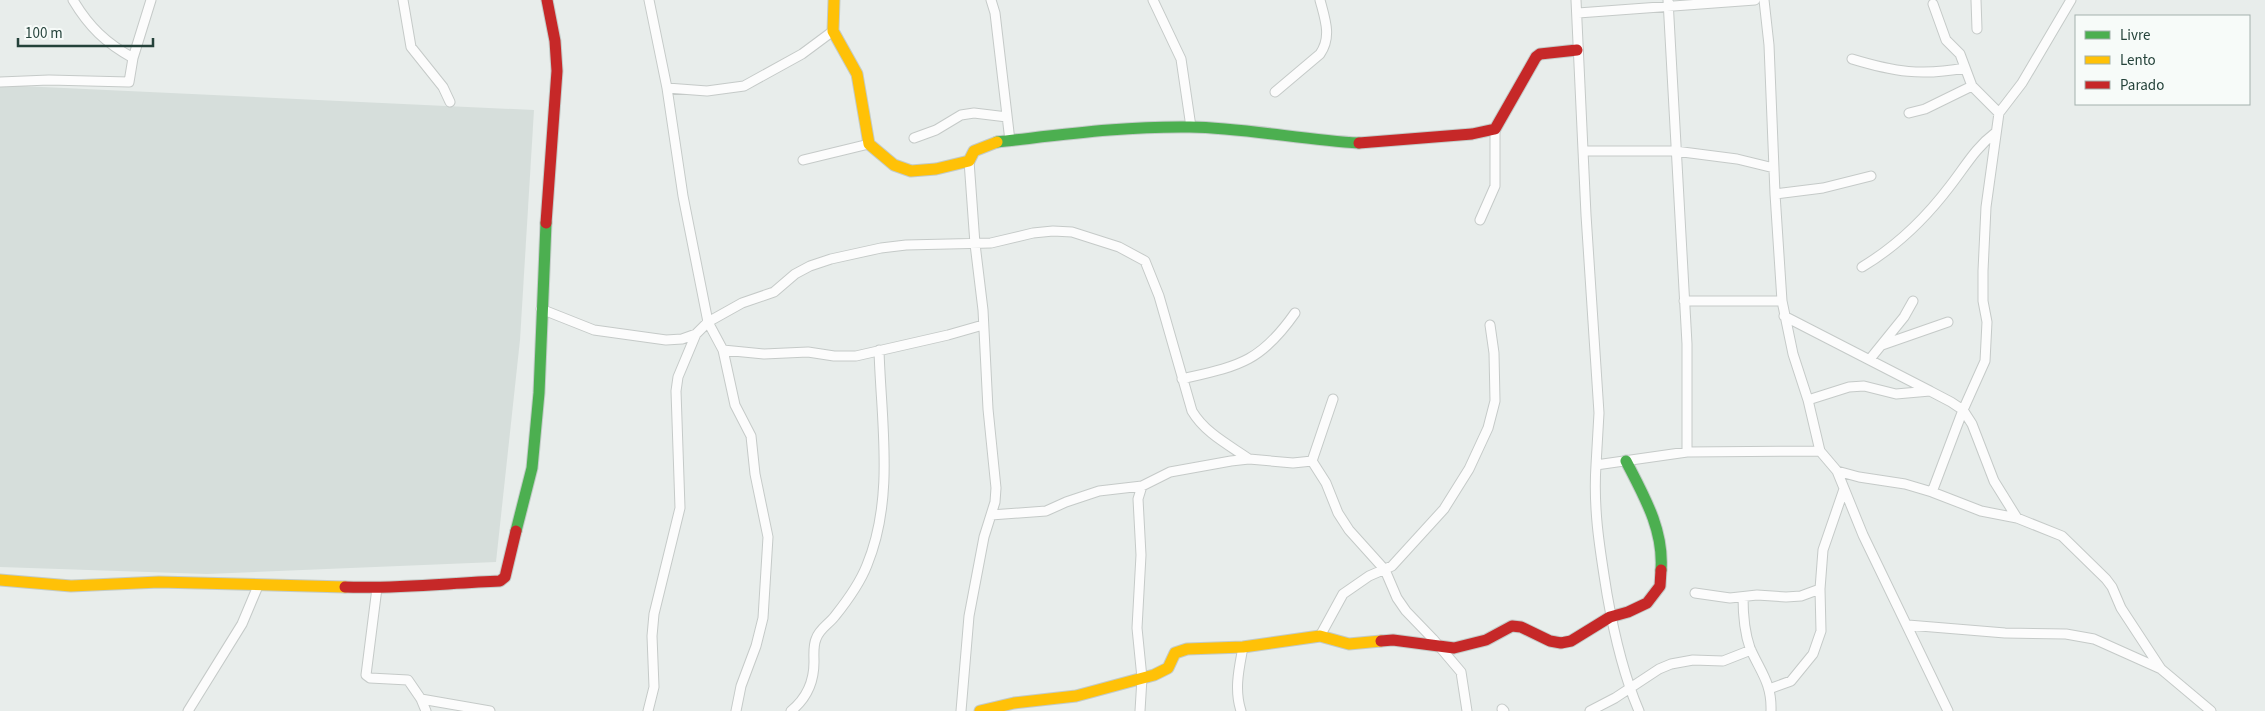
<svg xmlns="http://www.w3.org/2000/svg" width="2265" height="711" font-family="'Source Sans 3',sans-serif">
	<style>
		.built { fill: #d6dedb }
		.lines { fill: none; stroke-linecap: round; stroke-linejoin: round }
		.street-casing { stroke: #c5cac8; stroke-width: 11 }
		.fast-casing { stroke: #c3cbc8; stroke-width: 13 }
		.slow-casing { stroke: #c3cbc8; stroke-width: 13 }
		.jam-casing { stroke: #c3cbc8; stroke-width: 13 }
		.street { stroke: #fcfcfc; stroke-width: 9 }
		.fast { stroke: #4caf50; stroke-width: 11 }
		.slow { stroke: #ffc107; stroke-width: 11 }
		.jam { stroke: #c62828; stroke-width: 11 }
	</style>
	<rect width="100%" height="100%" fill="#e8edeb"/>
	<path class="built" d="M0 85 534 110 520 340 496 562 207 574 0 567Z"/>
	<g class="lines">
		<defs>
			<path id="street" d="M73 0C89 27 106 43 133 58
				M403 0 411 47 443 87 450 102
				M649 0 667 88 683 196 708 322 723 350 735 405 751 436 755 474 768 537 763 618 756 646 741 686 736 711
				M991 0 995 13 1010 141
				M1153 0 1181 59 1191 127
				M1576 0 1586 215 1599 413 1596 465
				M1668 0 1687 344V452
				M1764 0 1769 45 1775 194 1782 301 1793 354 1808 400 1820 451 1837 471 1863 535 1948 711
				M1976 0 1977 29
				M1933 4 1946 40 1960 54 1972 86 1999 113
				M1578 13 1755 0
				M1852 59C1895 72 1921 76 1965 68
				M0 82 49 80 129 82 133 58 151 0
				M667 88 707 91 744 86 802 54 833 31
				M1275 92 1320 54C1332 37 1325 19 1320 0
				M1909 113 1925 109 1972 86
				M914 138 936 130 961 115 974 113 1007 117
				M1584 151H1675L1737 159 1774 168
				M803 160 869 144
				M1775 194 1823 188 1871 176
				M1480 220 1495 186V129
				M1862 267C1897 246 1925 219 1950 186 1965 167 1975 148 1995 133
				M1684 301H1782
				M541 309 594 330 666 340 682 339 696 334 708 322 742 303 774 292 795 274 810 266 831 259 881 248 906 245 991 243 1033 233 1053 231 1072 232 1119 247 1145 261 1159 296 1192 411C1205 433 1229 445 1249 459
				M1784 316 1930 391
				M1882 345 1948 322
				M723 350 764 354 808 352 834 356H856L948 335 983 325
				M1870 359 1904 317 1913 301
				M1182 379C1238 366 1260 363 1295 313
				M1808 400 1849 387 1864 386 1896 394 1930 391 1951 402 1963 410 1972 424 1994 481 2017 518
				M1312 461 1333 399
				M1837 471 1859 477 1905 484 1932 492 1981 511 2017 518 2062 536 2106 579 2112 587 2121 608 2161 669 2211 711
				M1932 492 1963 410 1985 361 1987 322 1983 301V271L1986 207 1999 113 2022 83 2071 0
				M991 515 1046 511 1066 502 1099 491 1142 486
				M377 588 366 675 370 678 408 680 421 699 426 711
				M1695 593 1730 598 1757 595 1786 597 1801 596 1820 589 1823 550 1844 489
				M1743 597C1743 614 1744 631 1750 648 1760 671 1772 683 1771 711
				M1908 625 2005 633 2066 634 2094 639 2161 669
				M1320 636 1343 594 1369 576 1392 566 1444 509 1469 469 1488 428 1495 401 1494 353 1490 325
				M1769 689 1791 681 1813 654 1821 631 1820 589
				M421 699 490 711
				M1502 709 1504 711
				M188 711 242 624 258 586
				M648 711 654 687 652 636 654 614 680 508 676 391 678 377 696 334
				M791 711C807 698 814 682 814 662 814 654 813 646 816 639 819 629 829 624 835 616 847 601 860 583 867 565 895 497 881 421 879 350
				M961 711 969 616 984 537 995 502 996 488 988 409 983 310 975 244 969 161
				M1140 711 1142 678 1137 628 1141 555 1138 499 1142 486 1170 472 1231 461 1249 459 1293 463 1312 461 1326 483 1338 513 1349 530 1385 570 1397 598 1406 611 1433 639 1461 672 1467 711
				M1241 711C1234 689 1239 669 1243 647
				M1590 711 1615 698 1659 669 1671 664 1693 660 1723 661 1751 650
				M1639 711C1623 674 1614 634 1607 594 1600 550 1593 510 1596 465L1687 452 1820 451"/>
			<path id="fast" d="M997 142C1061 135 1125 126 1190 127 1247 128 1303 140 1359 143
				M1626 461C1644 496 1664 530 1661 570
				M516 531 532 468 539 393 546 223"/>
			<path id="slow" d="M834 0 833 31 857 74 869 144 894 165 911 171 936 169 969 161 974 151 997 142
				M0 580 71 586 159 582 345 587
				M980 711 1014 703 1076 696 1154 675 1168 668 1175 653 1187 649 1243 647 1320 636 1349 644 1381 641"/>
			<path id="jam" d="M1359 143 1472 134 1495 129 1536 57 1540 54 1577 50
				M546 223 557 71 555 41 547 0
				M345 587C397 589 448 583 500 581L505 577 516 531
				M1381 641 1393 640 1454 648 1486 640 1512 626 1521 627 1550 641 1561 643 1571 641 1610 617 1628 612 1647 603 1660 586 1661 570"/>
		</defs>
		<use href="#street" class="street-casing"/>
		<use href="#fast" class="fast-casing"/>
		<use href="#slow" class="slow-casing"/>
		<use href="#jam" class="jam-casing"/>
		<use href="#street" class="street"/>
		<use href="#fast" class="fast"/>
		<use href="#slow" class="slow"/>
		<use href="#jam" class="jam"/>
	</g>
	<rect x="2075" y="15" width="175" height="90" fill="#f7fbf9" stroke="#a3b1ad"/>
	<rect x="2085" y="31" width="25" height="8" fill="#4caf50" stroke="#a3b1ad"/>
	<text x="2120" y="40" font-size="15" fill="#24423a">Livre</text>
	<rect x="2085" y="56" width="25" height="8" fill="#ffc107" stroke="#a3b1ad"/>
	<text x="2120" y="65" font-size="15" fill="#24423a">Lento</text>
	<rect x="2085" y="81" width="25" height="8" fill="#c62828" stroke="#a3b1ad"/>
	<text x="2120" y="90" font-size="15" fill="#24423a">Parado</text>
	<path d="M18 38v8h135v-8" fill="none" stroke="#24423a" stroke-width="2.5"/>
	<text x="25" y="38" font-size="15" fill="#24423a" stroke="#f7fbf9" stroke-width="4" paint-order="stroke">100 m</text>
</svg>
